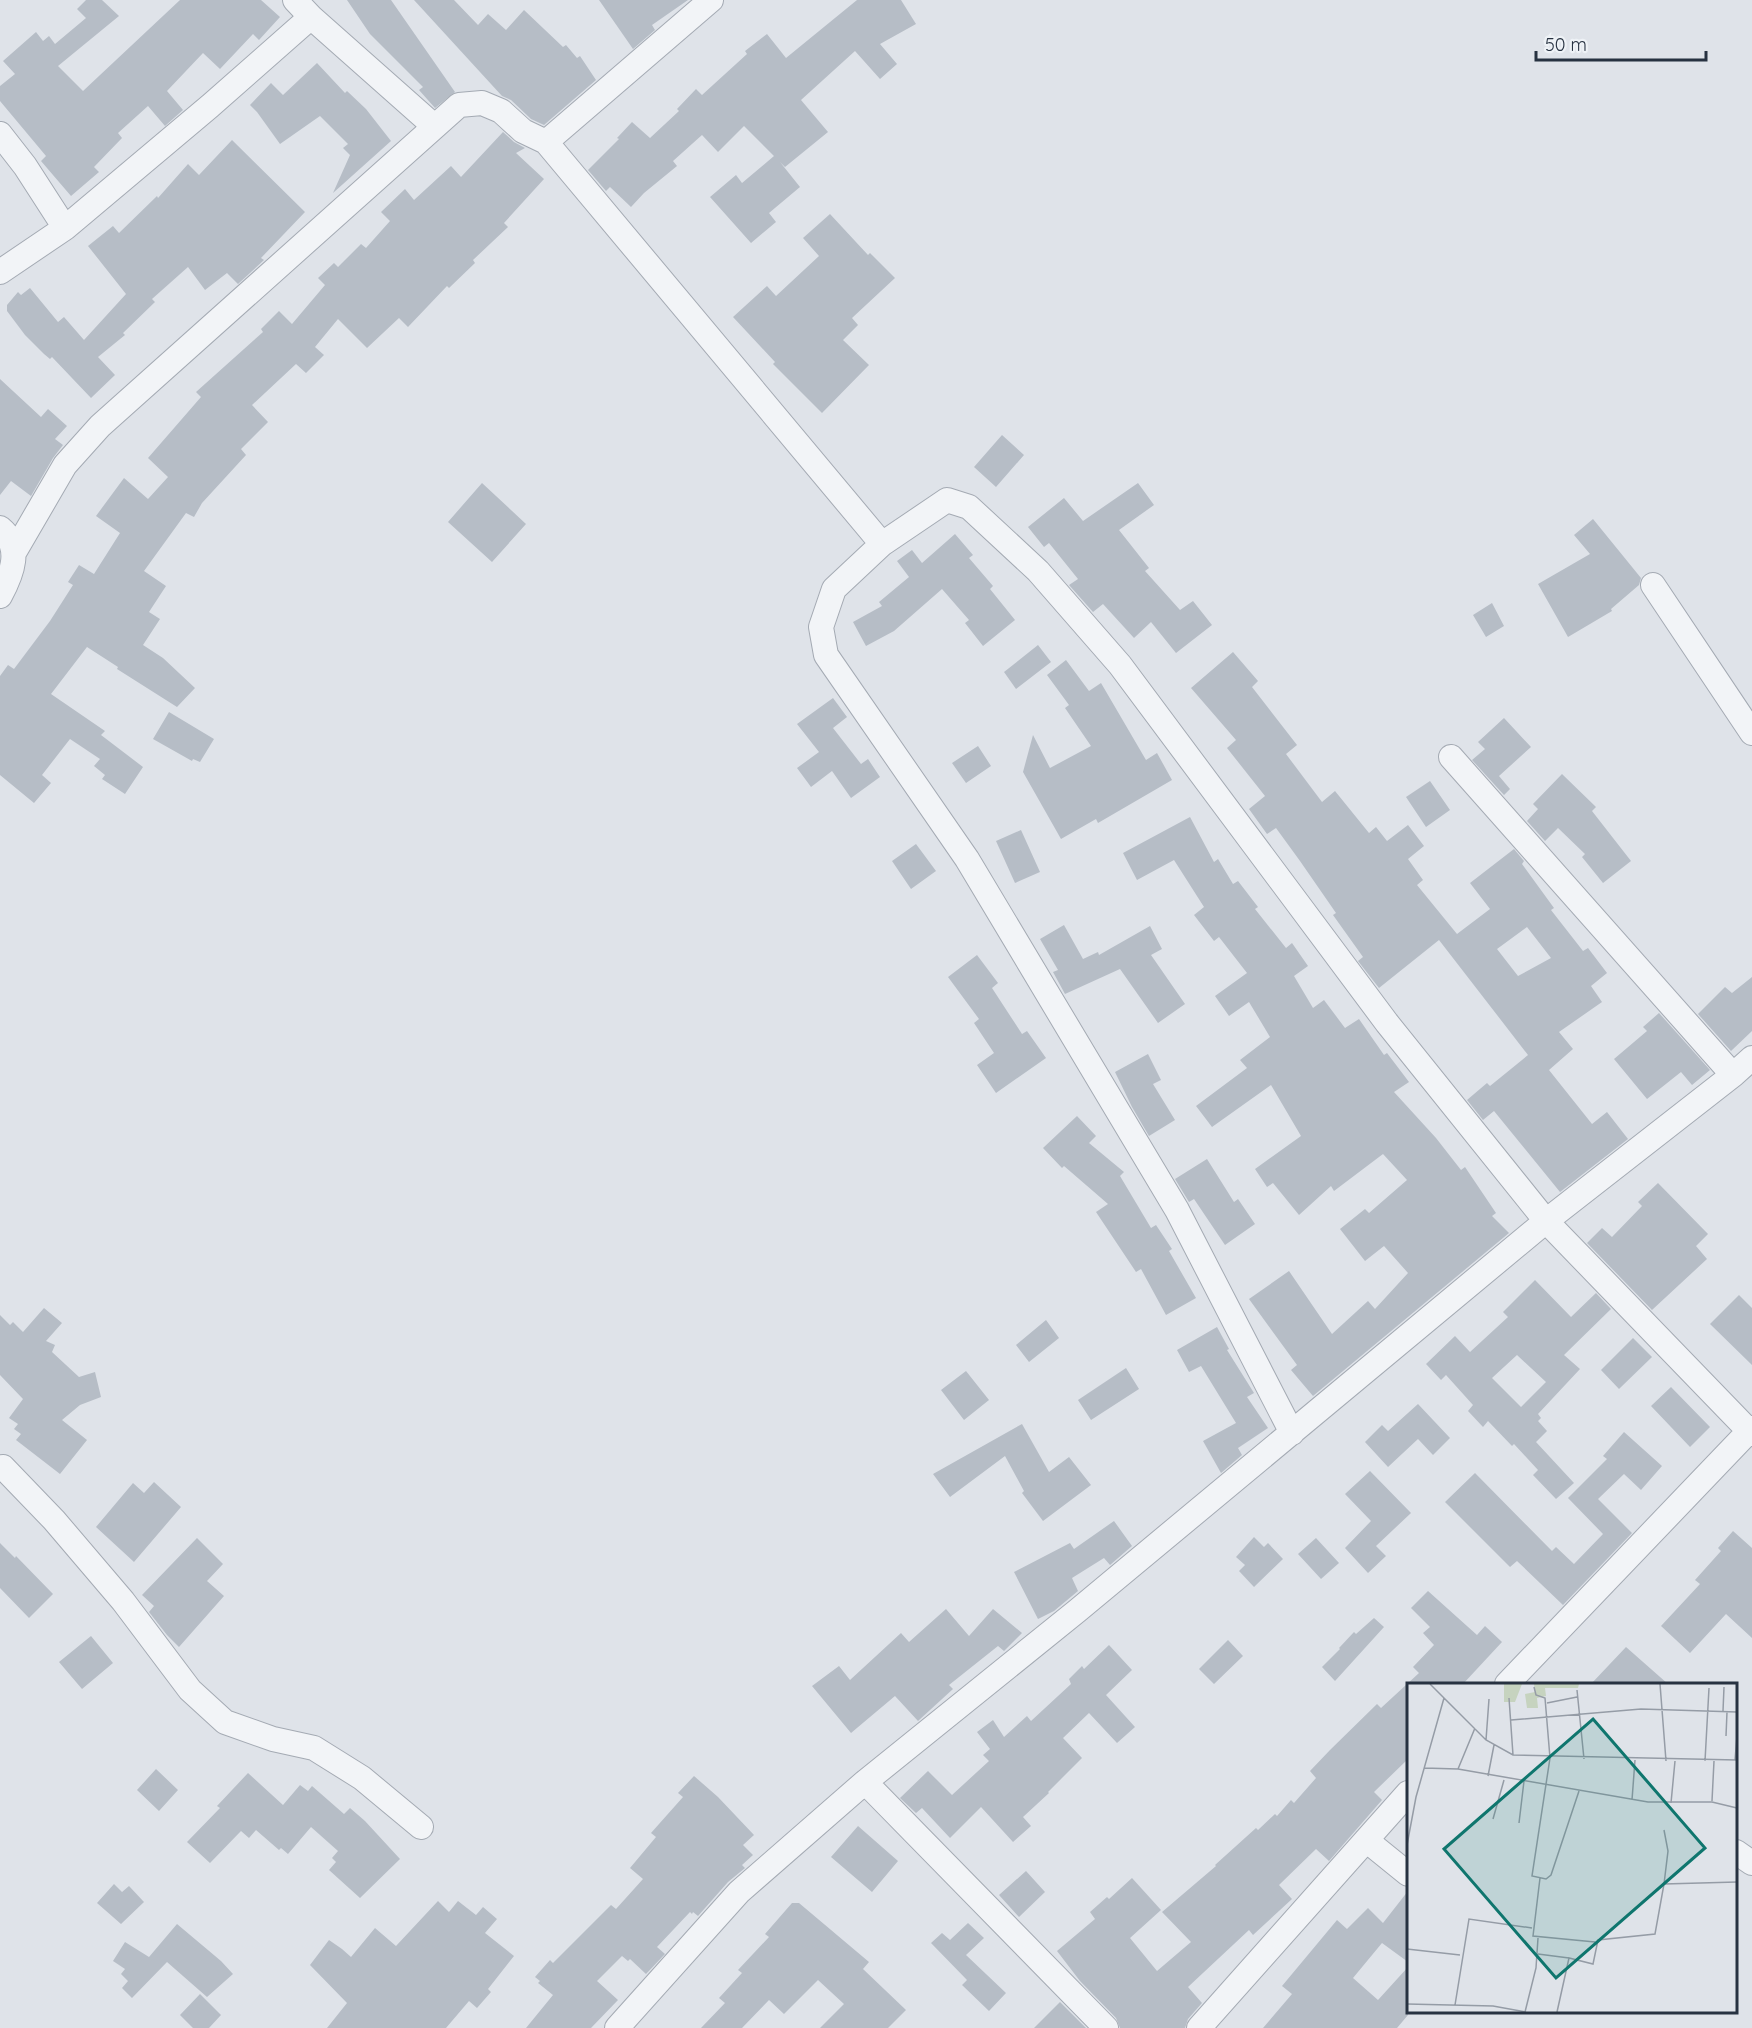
<svg xmlns="http://www.w3.org/2000/svg" width="1752" height="2028" font-family="Quicksand,sans-serif">
	<style>
		.building { fill: #b6bdc6; fill-rule: evenodd }
		.lines { fill: none; stroke-linecap: round; stroke-linejoin: round }
		.minor-casing { stroke: #a4aab3; stroke-width: 26 }
		.minor { stroke: #f2f4f7; stroke-width: 24 }
		.inset-road { fill: none; stroke: #959ca6; stroke-width: 1.5 }
		.view { fill: #0f766e; fill-opacity: 0.15; stroke: #0f766e; stroke-width: 3 }
		.inset-edge { fill: none; stroke: #273241; stroke-width: 3 }
	</style>
	<rect width="100%" height="100%" fill="#dfe3e9"/>
	<path class="building" d="M86 0H102L119 16 58 66 83 91 180 0H261L280 17 259 40 253 34 220 69 203 53 167 91 183 110 165 126 148 106 118 133 122 138 94 167 99 172 71 196 41 161 46 156 0 101V86L15 74 3 61 36 32 43 41 49 36 55 44 86 18 77 9Z
		M347 0H391L455 92 435 108 419 90 423 87 370 34Z
		M414 0H454L478 25 488 14 506 30 524 10 563 47 566 45 577 58 580 56 596 80 544 125 531 119 511 100 502 96Z
		M599 0H688L652 25 655 30 633 49Z
		M857 0H901L916 24 880 44 897 64 880 79 855 51 801 100 828 132 785 167 780 162 800 187 769 213 776 222 751 243 710 197 736 175 742 183 774 156 744 126 718 152 702 135 673 161 677 166 644 193 631 207 610 187 606 191 588 170 619 139 617 138 632 122 650 138 679 111 677 109 696 89 702 95 747 54 745 51 767 34 786 58Z
		M317 63 345 93 347 91 366 109 391 141 333 193 350 155 343 148 348 144 320 116 280 144 257 112 250 105 271 83 283 95Z
		M503 132 514 142 525 148 516 153 544 179 504 223 508 227 473 260 475 263 449 288 447 286 408 327 399 318 367 348 338 319 315 347 324 355 306 373 296 364 252 405 268 422 241 449 246 455 202 503 194 517 186 513 144 571 166 586 149 612 160 619 143 645 163 658 195 688 177 707 117 669 118 667 87 647 51 694 105 731 101 735 143 767 125 794 102 779 105 775 94 766 100 759 70 739 42 775 51 783 34 803 0 775V676L8 665 14 669 50 621 73 585 68 582 79 565 94 574 120 533 96 516 124 478 148 499 168 477 148 458 201 397 196 392 263 332 261 329 279 311 292 324 325 285 318 278 334 263 338 267 361 244 366 248 390 221 381 212 405 189 414 200 451 166 461 177Z
		M232 140 305 212 261 258 264 260 238 284 227 273 205 290 188 267 152 299 155 302 123 333 125 335 98 357 115 375 91 398 52 357 50 359 44 354 25 335 7 311V305L18 292 21 295 30 288 58 322 64 317 84 340 126 294 88 246 113 226 119 233 157 196 158 198 188 164 199 175Z
		M830 214 868 255 870 253 895 278 852 318 858 325 843 340 869 365 822 413 773 364 775 362 733 317 767 286 776 296 819 256 803 238Z
		M0 379 41 417 48 409 67 426 55 439 63 445 53 458 31 496 11 481 0 495Z
		M1002 435 1024 455 996 487 974 467Z
		M482 483 526 524 492 562 448 522Z
		M1138 483 1154 505 1119 530 1149 568 1145 571 1180 610 1193 601 1212 625 1176 653 1151 622 1134 638 1103 604 1093 612 1069 585 1078 579 1049 543 1044 547 1028 527 1064 498 1083 521Z
		M1593 519 1641 578 1639 585 1611 609 1612 611 1568 637 1538 584 1590 554 1574 535Z
		M955 534 973 555 969 558 993 586 990 589 1015 620 983 646 965 623 969 620 942 589 894 631 866 646 853 622 882 606 879 602 909 577 897 561 912 550 922 563Z
		M1492 603 1504 626 1486 637 1473 615Z
		M1038 645 1051 662 1016 689 1004 672Z
		M1233 652 1258 681 1252 687 1297 745 1286 754 1322 802 1335 791 1369 833 1376 827 1387 841 1408 825 1424 846 1408 859 1423 880 1417 885 1457 934 1490 909 1470 883 1514 849 1524 861 1522 864 1554 908 1551 910 1583 951 1588 948 1607 973 1591 986 1602 1002 1559 1032 1573 1049 1549 1070 1592 1124 1607 1112 1628 1139 1560 1192 1494 1111 1483 1120 1467 1100 1487 1083 1490 1086 1528 1055 1439 940 1379 988 1358 961 1363 957 1333 915 1336 913 1300 861 1276 828 1267 834 1249 809 1265 796 1227 748 1236 740 1191 688ZM1527 927 1551 958 1518 976 1497 949Z
		M1066 660 1089 691 1101 683 1146 760 1157 753 1172 780 1098 823 1096 819 1061 839 1023 772 1033 735 1050 768 1091 746 1065 708 1069 705 1047 675Z
		M833 698 847 717 833 728 861 764 868 759 880 777 851 798 832 771 811 787 797 768 819 752 797 724Z
		M169 712 214 739 200 762 193 759 192 761 153 739Z
		M1504 718 1531 747 1499 776 1510 789 1504 795 1472 760 1485 749 1478 742Z
		M978 746 991 766 966 783 952 763Z
		M1562 774 1596 807 1592 811 1631 861 1603 883 1582 857 1585 854 1558 828 1545 841 1527 821 1538 809 1533 804Z
		M1430 781 1450 810 1426 827 1406 797Z
		M1190 817 1214 862 1218 859 1233 884 1238 881 1258 907 1255 909 1286 948 1292 943 1308 966 1294 976 1313 1008 1324 1000 1345 1028 1359 1019 1384 1055 1387 1053 1409 1082 1394 1092 1436 1138 1461 1170 1465 1167 1496 1213 1492 1216 1509 1233 1313 1396 1291 1370 1297 1365 1249 1299 1289 1271 1332 1334 1368 1301 1375 1309 1408 1273 1384 1246 1365 1261 1340 1229 1365 1209 1369 1213 1407 1180 1383 1154 1334 1191 1331 1186 1299 1215 1273 1183 1267 1187 1255 1169 1301 1136 1271 1085 1212 1127 1196 1106 1247 1068 1240 1060 1270 1037 1249 1002 1229 1016 1215 996 1247 973 1219 937 1214 941 1194 915 1204 907 1174 860 1137 880 1123 853Z
		M1021 830 1040 872 1015 883 996 841Z
		M916 844 936 871 911 889 892 861Z
		M1064 925 1083 959 1098 952 1099 955 1150 926 1162 949 1151 955 1185 1004 1158 1023 1120 969 1065 994 1053 972 1058 970 1040 939Z
		M977 955 998 983 992 988 1022 1034 1027 1031 1046 1058 996 1093 977 1065 994 1053 974 1023 979 1019 948 977Z
		M1752 977V1031L1731 1051 1698 1014 1725 987 1732 993Z
		M1659 1013 1710 1070 1692 1085 1681 1072 1647 1099 1614 1059 1647 1031 1643 1027Z
		M1148 1054 1161 1080 1153 1084 1175 1120 1149 1136 1132 1107 1115 1072Z
		M1077 1116 1096 1136 1089 1143 1124 1172 1120 1176 1151 1228 1156 1225 1172 1249 1169 1251 1196 1298 1166 1315 1141 1269 1136 1272 1096 1212 1108 1204 1064 1166 1062 1168 1043 1148Z
		M1207 1159 1234 1202 1238 1199 1255 1224 1225 1245 1194 1199 1189 1202 1175 1179Z
		M1658 1183 1708 1234 1696 1246 1707 1259 1652 1310 1587 1243 1602 1228 1612 1237 1642 1206 1638 1202Z
		M1535 1280 1571 1317 1596 1293 1611 1309 1564 1355 1580 1369 1538 1414 1541 1418 1538 1421 1547 1431 1536 1442 1574 1483 1556 1499 1533 1475 1538 1470 1514 1444 1512 1446 1488 1421 1483 1427 1468 1411 1473 1405 1446 1375 1441 1380 1426 1364 1455 1336 1470 1352 1508 1317 1503 1312ZM1517 1355 1546 1382 1521 1407 1492 1378Z
		M1739 1295 1752 1308V1365L1710 1324Z
		M44 1308 62 1323 46 1341 55 1345 52 1352 79 1377 95 1372 101 1397 80 1405 62 1420 87 1440 60 1474 16 1440 21 1434 14 1429 18 1424 9 1418 23 1399 0 1375V1315L10 1325 13 1322 23 1332Z
		M1046 1320 1059 1338 1029 1362 1016 1345Z
		M1217 1327 1229 1349 1227 1350 1254 1393 1247 1397 1268 1428 1238 1448 1242 1455 1221 1473 1203 1441 1236 1423 1201 1366 1189 1372 1177 1350Z
		M1633 1338 1652 1357 1619 1389 1601 1370Z
		M1126 1368 1139 1389 1091 1420 1078 1400Z
		M966 1371 989 1400 964 1420 941 1390Z
		M1671 1387 1710 1427 1690 1447 1651 1406Z
		M1418 1404 1450 1438 1433 1455 1418 1439 1388 1467 1365 1442 1382 1425 1388 1431Z
		M1022 1424 1049 1472 1069 1457 1091 1485 1043 1521 1022 1493 1024 1491 1005 1456 950 1497 933 1474Z
		M1624 1432 1662 1466 1641 1490 1624 1474 1598 1499 1632 1533 1563 1605 1517 1561 1510 1567 1445 1502 1475 1473 1552 1551 1556 1547 1574 1564 1603 1534 1568 1498 1607 1459 1603 1456Z
		M1370 1471 1411 1513 1376 1546 1386 1556 1368 1573 1345 1548 1371 1521 1345 1494Z
		M154 1482 181 1507 134 1562 96 1527 133 1483 144 1493Z
		M1114 1521 1132 1546 1110 1565 1104 1558 1072 1578 1078 1591 1054 1611 1038 1619 1014 1572 1070 1543 1074 1549Z
		M1733 1531 1752 1548V1638L1726 1614 1690 1653 1661 1626 1700 1584 1695 1580 1721 1551 1718 1548Z
		M1254 1537 1264 1547 1268 1543 1283 1559 1254 1587 1239 1571 1245 1565 1236 1557Z
		M197 1538 223 1564 207 1581 224 1596 179 1647 167 1635 149 1612 154 1606 142 1595Z
		M1316 1538 1339 1563 1321 1579 1298 1554Z
		M0 1543 15 1558 16 1556 53 1594 29 1618 0 1588Z
		M1428 1591 1477 1635 1485 1626 1502 1642 1463 1684H1408V1759L1374 1792 1382 1800 1329 1861 1316 1849 1279 1885 1292 1899 1253 1935 1249 1930 1188 1987 1202 2003 1188 2019 1185 2028H1120L1116 2018 1080 1981 1057 1951 1095 1919 1090 1912 1107 1897 1109 1899 1132 1878 1161 1910 1130 1938 1157 1971 1191 1942 1162 1912 1216 1866 1215 1865 1256 1828 1258 1830 1275 1814 1277 1816 1291 1800 1294 1803 1316 1778 1310 1771 1330 1750 1377 1704 1381 1708 1419 1673 1413 1667 1434 1645 1423 1633 1430 1627 1411 1608Z
		M946 1609 969 1636 993 1609 1022 1633 1004 1651 998 1646 949 1685 953 1689 918 1721 895 1696 851 1733 812 1686 839 1666 850 1680 901 1633 909 1642Z
		M1374 1618 1384 1627 1335 1681 1322 1667 1340 1649 1339 1648 1354 1632 1356 1634Z
		M91 1636 113 1663 82 1689 59 1662Z
		M1228 1640 1243 1656 1214 1684 1199 1669Z
		M1109 1645 1132 1670 1106 1695 1135 1727 1117 1743 1089 1713 1063 1738 1082 1758 1048 1792 1049 1793 1023 1817 1031 1826 1013 1842 981 1807 950 1838 922 1808 916 1813 900 1798 928 1771 952 1795 989 1761 983 1755 990 1749 977 1732 993 1720 1004 1737 1027 1716 1031 1721 1071 1684 1069 1679 1082 1666 1084 1669Z
		M1626 1647 1668 1684H1591Z
		M156 1769 178 1790 159 1811 137 1790Z
		M248 1773 283 1805 300 1785 308 1791 312 1786 344 1814 350 1808 365 1821 400 1859 360 1898 329 1870 336 1862 332 1858 338 1851 311 1827 288 1854 281 1848 279 1850 256 1830 249 1838 241 1831 210 1863 187 1842 220 1808 217 1806Z
		M694 1776 718 1797 754 1835 743 1845 753 1855 742 1865 745 1868 728 1882 698 1916 693 1912 692 1914 690 1912 657 1947 665 1954 646 1974 630 1959 628 1961 622 1956 597 1981 618 2000 591 2028H526L553 1995 538 1983 540 1981 535 1977 550 1960 553 1963 611 1905 616 1909 643 1879 630 1868 656 1837 651 1833 683 1797 678 1793Z
		M858 1826 898 1861 872 1892 831 1857Z
		M1026 1871 1045 1892 1019 1917 999 1895Z
		M114 1884 122 1892 129 1886 144 1902 121 1924 97 1903Z
		M1408 1891V1962L1382 1943 1353 1978 1378 2000 1408 1967V2015L1397 2028H1263L1292 1994 1282 1986 1337 1920 1347 1929 1368 1908 1383 1923Z
		M438 1901 449 1912 458 1901 476 1915 483 1907 497 1919 485 1933 514 1956 488 1989 491 1992 477 2008 469 2001 446 2028H327L347 2003 310 1965 329 1940 342 1949 351 1957 375 1928 396 1946Z
		M792 1903H799L869 1962 863 1969 906 2010 888 2028H820L844 2004 818 1980 784 2014 769 2000 742 2028H701L725 2003 719 1998 742 1973 738 1970 769 1937 765 1934Z
		M968 1923 984 1938 966 1955 1006 1993 989 2011 962 1985 967 1980 931 1943 942 1933 950 1940Z
		M177 1924 221 1961 233 1974 207 1997 167 1962 132 1998 122 1988 128 1981 121 1974 125 1969 113 1961 125 1942 149 1957Z
		M200 1994 221 2015 209 2028H193L180 2015Z
		M1060 2002 1086 2028H1034Z"/>
	<g class="lines">
		<defs>
			<path id="minor" d="M295 0 311 17 434 126
				M0 134 25 166 65 228 0 272
				M546 142 711 0
				M65 228 210 106 311 17
				M0 528C23 547 12 574 0 596
				M15 551 65 465 100 426 459 105 482 103 501 111 523 131 546 142 882 544
				M1653 585 1752 733
				M1451 757 1733 1075
				M1292 1433 1177 1210 967 859 826 655 821 627 834 589 882 544 947 500 969 507 1038 571 1120 665 1387 1023 1546 1221 1752 1434
				M3 1467 54 1520 123 1601 190 1690 225 1722 273 1739 314 1748 362 1778 421 1827
				M1507 1684 1752 1428
				M865 1782 1106 2028
				M1366 1840 1408 1874
				M1736 1852 1752 1863
				M617 2028 739 1892 865 1782 1077 1611 1546 1221 1733 1075 1752 1058
				M1199 2028 1408 1793"/>
		</defs>
		<use href="#minor" class="minor-casing"/>
		<use href="#minor" class="minor"/>
	</g>
	<g transform="translate(1407 1683)">
		<rect width="330" height="330" fill="#dfe3e9"/>
		<path d="M97 1H115L108 19H97ZM127 1H172L171 5H138L139 13 130 15 131 25H120L118 11 128 9Z" fill="#c6d3bf"/>
		<path class="inset-road" d="M23 1 79 57 106 72 330 77M253 1 259 78M127 4 129 12 138 15 143 75 125 193 139 196 144 192 172 108M170 7 177 76M102 15 106 72M140 20 170 14M316 28 317 4M104 37 234 26 330 29M319 53 320 29M79 57 82 16M328 77 330 53M298 78 302 5M17 85 51 86 241 119H305L330 125M51 86 68 45M81 93 87 62M225 117 228 77M305 118 307 78M264 120 268 78M86 136 97 97M112 140 117 98M257 147 261 168 257 201M0 162 9 114 37 15M133 195 126 253 188 259M0 266 53 272M131 271 162 275M0 321 86 323 119 329M48 322 62 236 125 245M118 329 129 285 131 255M150 329 162 275 186 281 191 257 248 251 257 201 330 199"/>
		<path class="view" d="M186 36 298 165 149 295 37 166Z"/>
		<rect width="330" height="330" class="inset-edge"/>
	</g>
	<path d="M1536 51v9h170v-9" fill="none" stroke="#273241" stroke-width="3"/>
	<text x="1545" y="51" font-size="18" fill="#273241" stroke="#eef2f6" stroke-width="4.5" paint-order="stroke">50 m</text>
</svg>
